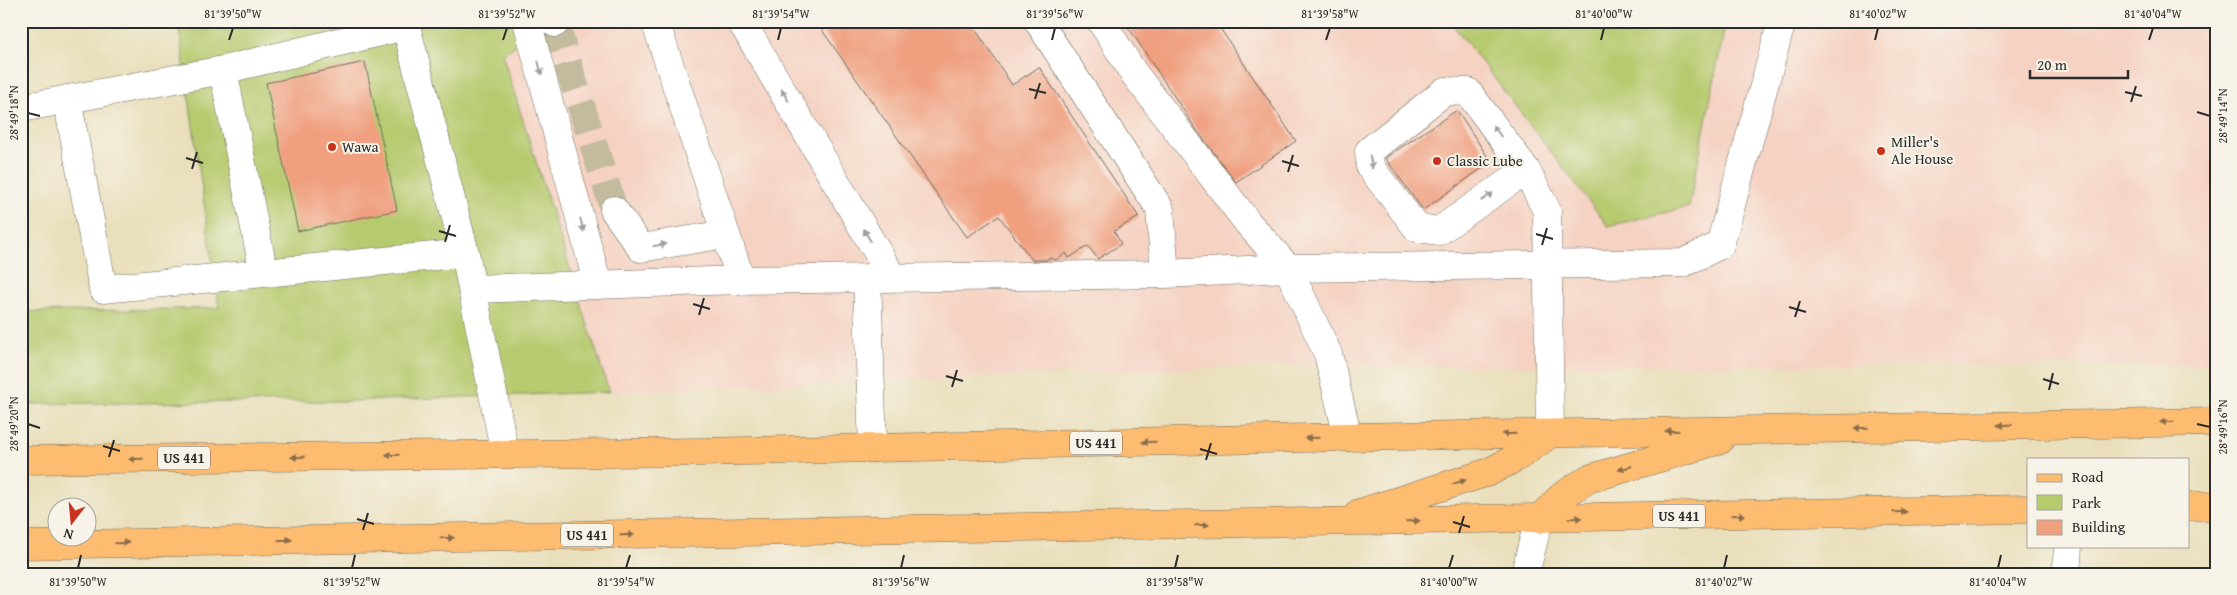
<svg xmlns="http://www.w3.org/2000/svg" width="2237" height="595" font-family="'Gentium Book Plus',serif">
	<style>
		.built { fill: #f5d2c2 }
		.green { fill: #b6ca6e; stroke: #707a4c }
		.building { fill: #f09f7f }
		.lines { fill: none; stroke-linecap: round; stroke-linejoin: round }
		.minor-tunnel { stroke: #c3bb9e; stroke-width: 28; stroke-dasharray: 28 14; stroke-linecap: butt }
		.minor-casing { stroke: #6e6a5d; stroke-width: 29 }
		.major-casing { stroke: #6e6a5d; stroke-width: 29 }
		.minor { stroke: #fff; stroke-width: 28 }
		.major { stroke: #fdbc6f; stroke-width: 28 }
		.oneway { fill: #a0a0a0 }
		.oneway2 { fill: #8a6c4a }
		.ticks { fill: none; stroke: #2b2b2b; stroke-width: 2 }
		.poi-dot { fill: #c8321e; stroke: #f7f3e8; stroke-width: 2 }
		.labels { text-anchor: middle; stroke-width: 4; stroke-linejoin: round; paint-order: stroke }
		.shield { fill: #f7f3e8; stroke: #686764; stroke-width: 1 }
		.shield-label { font-size: 14px; font-weight: bold; fill: #2b2b2b }
		.poi-label { font-size: 15px; fill: #2b2b2b; stroke: #f7f3e8; text-anchor: start }
		.neatline { fill: none; stroke: #2b2b2b; stroke-width: 2 }
		.ticks-label { font-size: 12px; text-anchor: middle; fill: #2b2b2b }
	</style>
	<rect width="100%" height="100%" fill="#f7f3e8"/>
	<filter id="ink" filterUnits="userSpaceOnUse"><feTurbulence type="fractalNoise" baseFrequency=".02" numOctaves="2"/><feDisplacementMap in="SourceGraphic" scale="10" xChannelSelector="R" yChannelSelector="G"/><feConvolveMatrix kernelMatrix="1 2 1 2 8 2 1 2 1" color-interpolation-filters="sRGB"/></filter>
	<filter id="wash" filterUnits="userSpaceOnUse"><feTurbulence type="fractalNoise" baseFrequency=".0096" numOctaves="4" result="noise"/><feDisplacementMap in="SourceGraphic" scale="20" xChannelSelector="R" yChannelSelector="G"/><feGaussianBlur stdDeviation="1.12" result="paint"/><feColorMatrix in="noise" values="0 0 0 0 0 0 0 0 0 0 0 0 0 0 0 0 0 1.4 0 .05"/><feComposite in="paint" operator="in"/></filter>
	<g filter="url(#wash)">
		<rect width="100%" height="100%" fill="#e9dfbb"/>
		<path class="built" d="M555 21H1450L1608 226 1689 206 1726 21H2216V365L1269 366 609 392 502 53Z"/>
		<path class="green" d="M178 21H555L502 54 609 392 354 401 21 404V312L219 308Z
			M1450 21H1726L1689 207 1608 226Z"/>
		<g id="blocks">
			<path class="building" d="M836 21H970L1012 85 1039 67 1139 217 1114 231 1121 244 1098 259 1088 246 1069 258 1066 253 1056 260 1050 258 1046 260H1032L999 216 967 237 822 30Z
				M1124 21H1215L1296 141 1236 182 1196 129Z
				M365 62 397 210 298 231 266 83Z
				M1457 110 1491 162 1423 210 1385 158Z"/>
		</g>
	</g>
	<g filter="url(#ink)">
		<use href="#blocks" fill-opacity="0" stroke="#6e6a5d" stroke-width="1"/>
		<g class="lines">
			<path class="minor-tunnel" d="M555 23 614 210"/>
			<defs>
				<path id="minor" d="M527 21 598 285
					M554 21 555 23
					M655 21 741 280
					M741 21 892 277
					M1038 21 1160 209 1165 274
					M1101 21 1133 72 1248 223 1288 268 1328 354 1348 437
					M223 70 406 26 465 253
					M21 108 223 70 264 273 103 289 67 99
					M1526 170 1439 231 1417 228 1370 167 1369 151 1445 91 1468 92 1526 170 1547 211 1550 434
					M614 210 641 248 726 234
					M264 273 465 253 505 454
					M867 278 873 448
					M472 289 741 280 1165 274 1288 268 1683 263 1720 245 1782 21
					M1525 574 1539 519
					M2066 574 2068 546"/>
				<path id="major" d="M21 460 701 452 1348 437 2216 422
					M2188 506H2216
					M1359 513 1489 472 1519 456 1550 434
					M1539 519 1561 497 1588 479 1720 440
					M21 545 2028 509"/>
			</defs>
			<use href="#minor" class="minor-casing"/>
			<use href="#major" class="major-casing"/>
			<use href="#minor" class="minor"/>
			<use href="#major" class="major"/>
		</g>
		<defs><path id="oneway-solid" d="M-6-.8H1V-3.2L6.5 0L1 3.2V.8H-6Z" transform="scale(1.25)"/></defs>
		<g class="oneway">
			<use href="#oneway-solid" transform="translate(540 68) rotate(75)"/>
			<use href="#oneway-solid" transform="translate(785 95) rotate(-120)"/>
			<use href="#oneway-solid" transform="translate(1497 131) rotate(-126)"/>
			<use href="#oneway-solid" transform="translate(1371 162) rotate(79)"/>
			<use href="#oneway-solid" transform="translate(1487 197) rotate(-35)"/>
			<use href="#oneway-solid" transform="translate(582 225) rotate(75)"/>
			<use href="#oneway-solid" transform="translate(867 235) rotate(-120)"/>
			<use href="#oneway-solid" transform="translate(660 245) rotate(-9)"/>
		</g>
		<g class="oneway2">
			<use href="#oneway-solid" transform="translate(2167 422) rotate(179)"/>
			<use href="#oneway-solid" transform="translate(2005 425) rotate(179)"/>
			<use href="#oneway-solid" transform="translate(1861 428) rotate(179)"/>
			<use href="#oneway-solid" transform="translate(1672 431) rotate(179)"/>
			<use href="#oneway-solid" transform="translate(1509 434) rotate(179)"/>
			<use href="#oneway-solid" transform="translate(1312 438) rotate(179)"/>
			<use href="#oneway-solid" transform="translate(1149 442) rotate(179)"/>
			<use href="#oneway-solid" transform="translate(392 455) rotate(179)"/>
			<use href="#oneway-solid" transform="translate(298 457) rotate(179)"/>
			<use href="#oneway-solid" transform="translate(136 459) rotate(179)"/>
			<use href="#oneway-solid" transform="translate(1625 468) rotate(164)"/>
			<use href="#oneway-solid" transform="translate(1459 482) rotate(-17)"/>
			<use href="#oneway-solid" transform="translate(1900 512) rotate(-1)"/>
			<use href="#oneway-solid" transform="translate(1738 515) rotate(-1)"/>
			<use href="#oneway-solid" transform="translate(1575 518) rotate(-1)"/>
			<use href="#oneway-solid" transform="translate(1413 521) rotate(-1)"/>
			<use href="#oneway-solid" transform="translate(1202 525) rotate(-1)"/>
			<use href="#oneway-solid" transform="translate(627 535) rotate(-1)"/>
			<use href="#oneway-solid" transform="translate(447 538) rotate(-1)"/>
			<use href="#oneway-solid" transform="translate(285 540) rotate(-1)"/>
			<use href="#oneway-solid" transform="translate(122 543) rotate(-1)"/>
		</g>
	</g>
	<path class="ticks" d="M229 40 233 28M503 40 507 28M778 40 781 28M1052 40 1055 28M1326 40 1330 28M1601 40 1604 28M1875 40 1878 28M2149 40 2153 28M1029 89 1046 93M2125 92 2142 96M1035 99 1040 83M2131 102 2136 86M2197 112 2210 116M28 113 40 116M186 158 203 163M1282 161 1299 166M192 169 197 152M1288 172 1293 155M439 231 456 236M1536 234 1553 239M445 242 450 225M1542 245 1547 228M693 304 710 309M1789 307 1806 312M699 315 704 298M1795 317 1800 301M946 376 963 381M2043 379 2059 384M952 387 957 370M2049 390 2053 373M28 424 40 428M2197 424 2210 427M103 446 120 451M1200 449 1217 454M109 457 114 440M1206 460 1211 443M357 519 374 524M1453 522 1470 527M363 530 368 513M1459 533 1464 516M78 568 81 555M352 568 355 555M626 568 630 555M901 568 904 555M1175 568 1178 555M1449 568 1453 555M1724 568 1727 555M1998 568 2001 555"/>
	<g class="poi-dot">
		<circle cx="332" cy="147" r="5"/>
		<circle cx="1881" cy="151" r="5"/>
		<circle cx="1437" cy="161" r="5"/>
	</g>
	<g class="labels">
		<g class="shield">
			<rect x="1070" y="431.5" width="52" height="23" rx="4"/>
			<rect x="158" y="446.5" width="52" height="23" rx="4"/>
			<rect x="1653" y="504.5" width="52" height="23" rx="4"/>
			<rect x="561" y="523.5" width="52" height="23" rx="4"/>
		</g>
		<g class="shield-label">
			<text x="1096" y="448">US 441</text>
			<text x="184" y="463">US 441</text>
			<text x="1679" y="521">US 441</text>
			<text x="587" y="540">US 441</text>
		</g>
		<g class="poi-label">
			<text x="1891" y="147">Miller's<tspan x="1891" dy="17">Ale House</tspan></text>
			<text x="342" y="152">Wawa</text>
			<text x="1447" y="166">Classic Lube</text>
		</g>
	</g>
	<rect width="2237" height="595" fill="none" stroke="#f7f3e8" stroke-width="55"/>
	<rect x="2027" y="458" width="162" height="90" fill="#f7f3e8" stroke="#a5a39c"/>
	<rect x="2037" y="474" width="25" height="8" fill="#fdbc6f" stroke="#a5a39c"/>
	<text x="2072" y="482" font-size="15" fill="#2b2b2b">Road</text>
	<rect x="2037" y="495" width="25" height="15" fill="#b6ca6e" stroke="#a5a39c"/>
	<text x="2072" y="508" font-size="15" fill="#2b2b2b">Park</text>
	<rect x="2037" y="520" width="25" height="15" fill="#f09f7f" stroke="#a5a39c"/>
	<text x="2072" y="532" font-size="15" fill="#2b2b2b">Building</text>
	<g transform="translate(72 522) rotate(196)"><circle r="24" fill="#f7f3e8" stroke="#a5a39c"/>
	<path d="M0-4L9 19L0 12L-9 19Z" fill="#c8321e"/>
	<text y="-8" font-size="14" font-weight="bold" text-anchor="middle" fill="#2b2b2b">N</text>
	</g>
	<path d="M2030 70v8h98v-8" fill="none" stroke="#2b2b2b" stroke-width="2.5"/>
	<text x="2037" y="70" font-size="15" fill="#2b2b2b" stroke="#f7f3e8" stroke-width="4" paint-order="stroke">20 m</text>
	<rect x="28" y="28" width="2182" height="540" class="neatline"/>
	<g class="ticks-label">
		<text x="233" y="18">81°39'50"W</text>
		<text x="507" y="18">81°39'52"W</text>
		<text x="781" y="18">81°39'54"W</text>
		<text x="1055" y="18">81°39'56"W</text>
		<text x="1330" y="18">81°39'58"W</text>
		<text x="1604" y="18">81°40'00"W</text>
		<text x="1878" y="18">81°40'02"W</text>
		<text x="2153" y="18">81°40'04"W</text>
		<text transform="translate(14 113) rotate(-90)" y="4">28°49'18"N</text>
		<text transform="translate(2223 116) rotate(-90)" y="4">28°49'14"N</text>
		<text transform="translate(14 424) rotate(-90)" y="4">28°49'20"N</text>
		<text transform="translate(2223 427) rotate(-90)" y="4">28°49'16"N</text>
		<text x="78" y="586">81°39'50"W</text>
		<text x="352" y="586">81°39'52"W</text>
		<text x="626" y="586">81°39'54"W</text>
		<text x="901" y="586">81°39'56"W</text>
		<text x="1175" y="586">81°39'58"W</text>
		<text x="1449" y="586">81°40'00"W</text>
		<text x="1724" y="586">81°40'02"W</text>
		<text x="1998" y="586">81°40'04"W</text>
	</g>
</svg>
